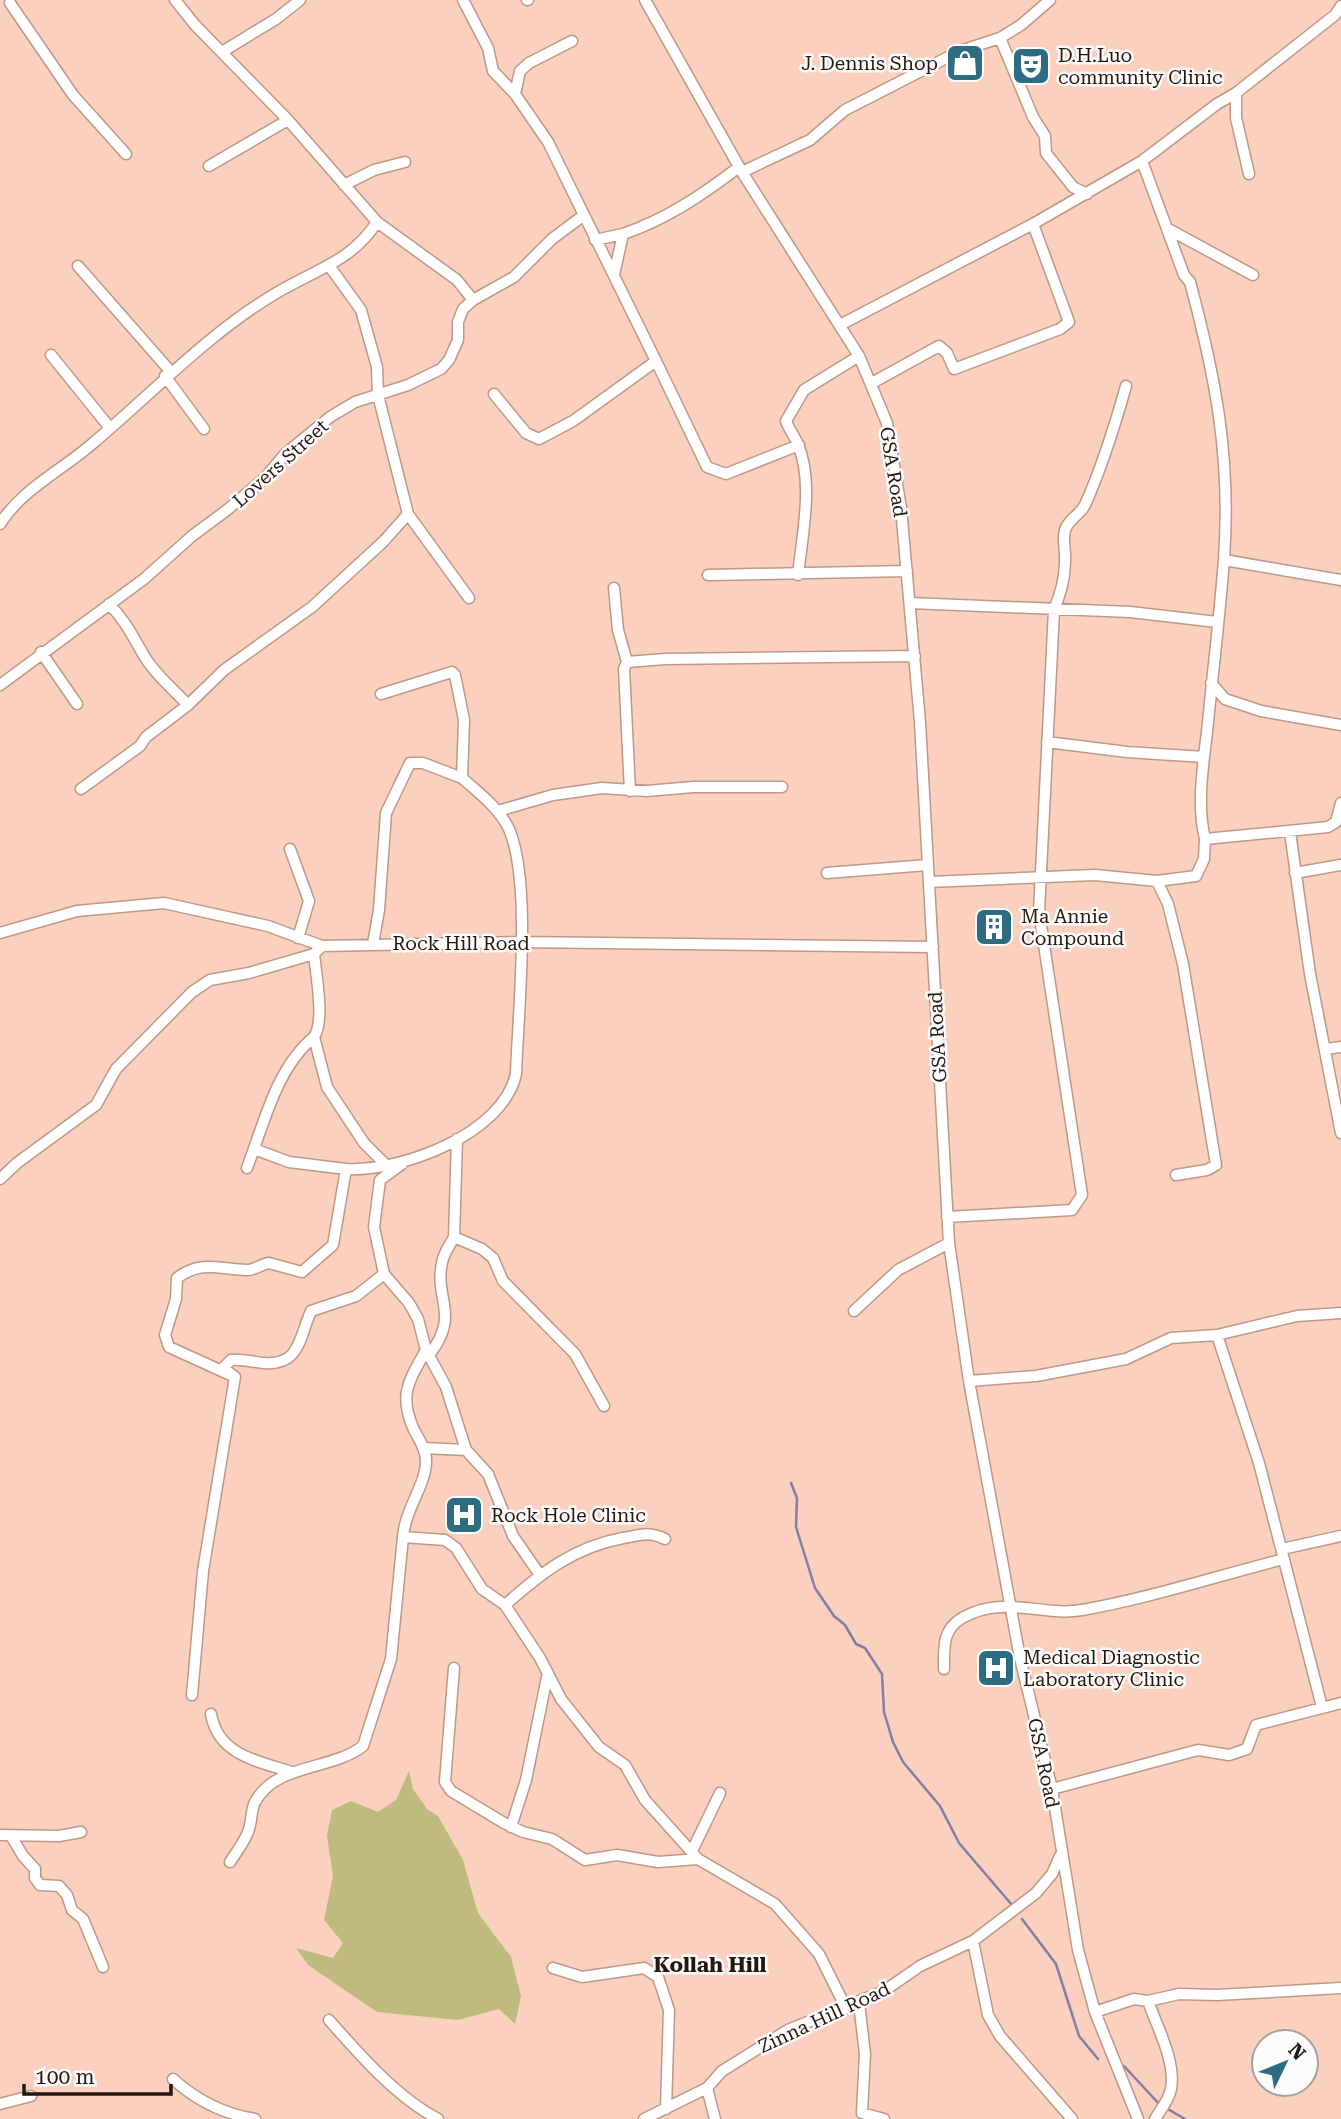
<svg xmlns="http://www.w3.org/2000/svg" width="1341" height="2119" font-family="'Roboto Serif',serif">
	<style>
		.green { fill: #bfbb7e }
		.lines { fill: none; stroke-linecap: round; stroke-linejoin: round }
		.stream { stroke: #837ea6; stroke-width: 2.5 }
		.minor-casing { stroke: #bf9786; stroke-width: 13 }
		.minor { stroke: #fff; stroke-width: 10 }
		.labels { text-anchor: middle; stroke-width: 5; stroke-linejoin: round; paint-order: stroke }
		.poi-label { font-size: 19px; fill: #251610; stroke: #fcfcfc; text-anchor: start }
		.street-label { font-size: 19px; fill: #251610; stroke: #fcfcfc }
		.neighbourhood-label { font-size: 21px; font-weight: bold; fill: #251610; stroke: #fcfcfc }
	</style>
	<rect width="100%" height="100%" fill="#fbd0be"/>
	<path class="green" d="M409 1771 413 1789 427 1809 438 1816 463 1860 478 1913 511 1957 521 1996 515 2024 499 2009 458 2020 377 2012 308 1965 296 1948 333 1958 343 1943 324 1920 333 1876 327 1836 332 1810 351 1801 378 1812 396 1800Z"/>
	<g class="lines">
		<path class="stream" d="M791 1483 797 1498 796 1527 815 1588 834 1616 845 1625 856 1644 865 1648 882 1674 884 1712 893 1742 903 1762 940 1806 959 1843 1012 1905
			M1022 1919 1056 1964 1079 2036 1098 2059
			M1124 2066 1160 2105
			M1166 2108 1185 2119"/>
		<defs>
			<path id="minor" d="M175 0 195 25 288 120 377 222 457 280 473 300
				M463 0 488 48 493 71 515 94 548 142 656 361 573 421 539 439 526 433 494 394
				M527 0H528
				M645 0 742 172 859 356 887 423 901 508 920 722 949 1243 969 1381 1020 1658 1052 1789 1078 1950 1095 2012 1138 2119
				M10 3 73 95 126 154
				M1000 38 1033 117 1045 136 1046 153 1073 187 1087 194
				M222 52 276 19 300 0
				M1236 93V118L1249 174
				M515 94 520 71 529 63 572 41
				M1142 161 1184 275 1190 282C1216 379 1231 458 1224 559 1220 614 1213 669 1208 723 1204 760 1196 802 1205 839L1328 827 1336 822 1341 803
				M209 166 288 120
				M742 172 810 140 845 110 960 51 1000 38 1021 25 1050 0
				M344 185 374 170 405 162
				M1170 230 1253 275
				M595 240 623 234
				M78 266 171 372
				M330 267 361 310 377 367 378 395 408 514 469 598
				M614 275 623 234C667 219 702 195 739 167
				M840 325 1033 224 1142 161 1217 104 1236 93 1335 15 1341 6
				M51 355 110 428
				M656 361 707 467 726 474 799 445
				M165 376 204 429
				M872 383 939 346 947 353 954 369 1060 329 1069 322 1033 224
				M0 524C22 489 61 471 92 444 153 393 208 333 278 292 315 270 352 261 377 222
				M1224 560 1341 580
				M708 575 907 571
				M798 575C802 537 814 481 798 445 795 436 789 430 786 421L804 390 859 356
				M614 588 618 630 627 662
				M910 603 1130 612 1217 622
				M109 604C126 621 134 639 146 659 157 676 174 690 188 705
				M41 652 77 704
				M1211 683 1225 699 1261 711 1341 725
				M0 685 144 579 192 536 227 510 265 478 285 454 330 417 355 402 408 385 441 369 449 360 458 340V322L463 309 473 300 514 277 552 239 584 215
				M1047 742 1127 752 1204 757
				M81 789 140 746 146 737 188 705 224 670 312 607 383 542 408 514
				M630 791 624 669 627 662 665 659 915 656
				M498 811 553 795 602 788 647 791 693 787H782
				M1290 832 1310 974 1341 1133
				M290 849 309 901 298 938
				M827 873 927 865
				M1295 873 1341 865
				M1157 881 1196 876 1204 859 1205 839
				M929 882 1095 875 1157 881 1168 904 1183 964 1216 1165 1207 1170 1176 1175
				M0 933 77 911 164 903 268 926 322 946 521 942 933 947
				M373 944 379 910 386 813 410 763H423L462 778
				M314 954C316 975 325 1021 314 1037L327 1087 364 1143 387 1166
				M1326 1049 1341 1047
				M457 1139 454 1237 482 1249 493 1258 503 1281 575 1354 604 1406
				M254 1149 289 1162 346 1169
				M402 1164 380 1180 374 1227 384 1274 409 1303 418 1319 426 1350C409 1381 398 1394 414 1430 419 1439 426 1450 426 1460 427 1483 405 1509 403 1537L445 1540 456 1548 482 1589 505 1605 540 1658 561 1699 599 1747 625 1765 645 1800 698 1859 775 1904 819 1954 846 2008
				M247 1168C264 1124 276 1068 314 1037
				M0 1179 17 1163 96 1105 116 1069 192 992 210 980 249 973 314 954 322 946
				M947 1217 1072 1210 1082 1195 1039 912 1054 610C1060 594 1065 580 1065 562 1066 551 1062 541 1065 530 1069 518 1080 515 1085 505 1102 467 1115 425 1126 386
				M854 1311 898 1270 949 1243
				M426 1350 446 1387 466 1450
				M429 1355C461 1314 434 1300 442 1263 443 1254 450 1245 454 1237
				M235 1377 169 1347 165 1335 176 1299 177 1278C202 1259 221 1270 248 1270 254 1270 262 1264 269 1263L302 1272 333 1245 346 1169C401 1172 503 1134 516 1074 518 1013 532 883 509 829 499 808 479 793 462 778L464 720 455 675 452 672 381 694
				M969 1381 1036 1376 1126 1359 1171 1338 1217 1335
				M423 1448 466 1450 488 1474 513 1536 540 1575
				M1282 1549 1341 1536
				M505 1605C541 1573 574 1547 623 1538 641 1535 648 1531 665 1539
				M454 1668 445 1782 451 1791 504 1823 523 1832 552 1839 585 1860 617 1855 658 1862 698 1859
				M944 1669C944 1648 942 1630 962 1618 1004 1594 1042 1617 1082 1610 1150 1598 1217 1576 1284 1559
				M192 1695 203 1571 235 1377 223 1368 231 1360C242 1359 253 1362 264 1363 300 1366 299 1338 311 1311L356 1296 384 1274
				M1322 1707 1259 1463 1217 1335 1297 1316 1341 1313
				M211 1714C218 1755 257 1761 292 1772
				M1052 1789 1198 1750 1229 1755 1247 1749 1256 1725 1341 1703
				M511 1827 526 1780 547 1677
				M0 1835 59 1836 81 1832
				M11 1836 23 1856 35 1869V1878L40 1885 59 1886 67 1895 72 1910 83 1919 103 1967
				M692 1851 720 1793
				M230 1862C237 1851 246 1840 249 1829 252 1820 251 1809 255 1802 276 1763 331 1771 363 1746L391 1659 403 1537
				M973 1941 988 2015 1000 2036 1072 2119
				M553 1968 582 1977 644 1968 658 1977 669 2010 666 2109
				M1148 2001C1157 2027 1176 2061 1171 2089 1169 2100 1161 2109 1155 2119
				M859 2003 865 2054 862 2113 884 2119
				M1095 2012 1134 1999 1148 2001 1179 1994 1217 1995 1341 1988
				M329 2020C359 2054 397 2098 438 2119
				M173 2079C196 2100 224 2114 255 2119
				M707 2088 715 2119
				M0 2104 31 2096
				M644 2119 707 2088 722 2071 788 2030 884 1991 920 1966 973 1941 1036 1893 1052 1874 1060 1856"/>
		</defs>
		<use href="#minor" class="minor-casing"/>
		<use href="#minor" class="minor"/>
	</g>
	<defs>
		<symbol id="shop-square" viewBox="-11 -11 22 22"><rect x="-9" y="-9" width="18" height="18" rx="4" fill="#2e6c82" stroke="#fcfcfc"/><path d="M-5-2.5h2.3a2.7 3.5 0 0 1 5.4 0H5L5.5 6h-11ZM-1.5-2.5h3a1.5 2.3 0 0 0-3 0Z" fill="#fff"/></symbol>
		<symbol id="theatre-square" viewBox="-11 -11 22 22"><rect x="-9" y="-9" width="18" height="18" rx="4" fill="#2e6c82" stroke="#fcfcfc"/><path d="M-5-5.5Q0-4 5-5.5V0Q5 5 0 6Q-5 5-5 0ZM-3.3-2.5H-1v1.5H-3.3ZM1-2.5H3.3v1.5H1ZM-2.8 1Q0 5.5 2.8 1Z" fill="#fff"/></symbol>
		<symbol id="building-square" viewBox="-11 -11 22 22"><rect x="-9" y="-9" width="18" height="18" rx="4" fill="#2e6c82" stroke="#fcfcfc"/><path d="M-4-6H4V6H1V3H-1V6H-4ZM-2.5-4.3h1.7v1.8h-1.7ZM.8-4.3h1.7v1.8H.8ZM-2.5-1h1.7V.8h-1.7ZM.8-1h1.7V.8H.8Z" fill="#fff"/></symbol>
		<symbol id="hospital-square" viewBox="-11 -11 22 22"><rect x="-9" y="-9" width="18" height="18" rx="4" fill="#2e6c82" stroke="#fcfcfc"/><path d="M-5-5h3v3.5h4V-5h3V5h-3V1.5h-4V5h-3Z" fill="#fff"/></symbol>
	</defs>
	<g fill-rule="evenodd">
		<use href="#shop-square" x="943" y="41" width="44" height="44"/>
		<use href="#theatre-square" x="1009" y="44" width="44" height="44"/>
		<use href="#building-square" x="972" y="905" width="44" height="44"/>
		<use href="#hospital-square" x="442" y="1493" width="44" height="44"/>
		<use href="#hospital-square" x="974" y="1646" width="44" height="44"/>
	</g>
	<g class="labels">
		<g class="poi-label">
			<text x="1058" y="62">D.H.Luo<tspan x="1058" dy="22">community Clinic</tspan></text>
			<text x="938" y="70" text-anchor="end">J. Dennis Shop</text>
			<text x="1021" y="923">Ma Annie<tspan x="1021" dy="22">Compound</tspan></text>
			<text x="491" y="1522">Rock Hole Clinic</text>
			<text x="1023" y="1664">Medical Diagnostic<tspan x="1023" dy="22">Laboratory Clinic</tspan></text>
		</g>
		<g class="street-label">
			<text transform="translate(280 463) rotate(-42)" y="7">Lovers Street</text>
			<text transform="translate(894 472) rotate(81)" y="7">GSA Road</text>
			<text x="461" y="950">Rock Hill Road</text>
			<text transform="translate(937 1037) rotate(-93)" y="7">GSA Road</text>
			<text transform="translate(1044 1763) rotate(78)" y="7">GSA Road</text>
			<text transform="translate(824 2017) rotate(-25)" y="7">Zinna Hill Road</text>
		</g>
		<g class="neighbourhood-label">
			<text x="710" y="1972">Kollah Hill</text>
		</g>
	</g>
	<g transform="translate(1285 2063) rotate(47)"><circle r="33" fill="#fcfcfc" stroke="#a6a09e" stroke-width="2"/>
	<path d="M0-5L12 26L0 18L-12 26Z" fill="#2e6c82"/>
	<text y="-10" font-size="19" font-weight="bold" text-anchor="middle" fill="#251610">N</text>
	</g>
	<path d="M24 2084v10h147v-10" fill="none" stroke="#251610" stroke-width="3.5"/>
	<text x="35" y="2084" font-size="21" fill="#251610" stroke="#fcfcfc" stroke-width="5" paint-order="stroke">100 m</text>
</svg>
